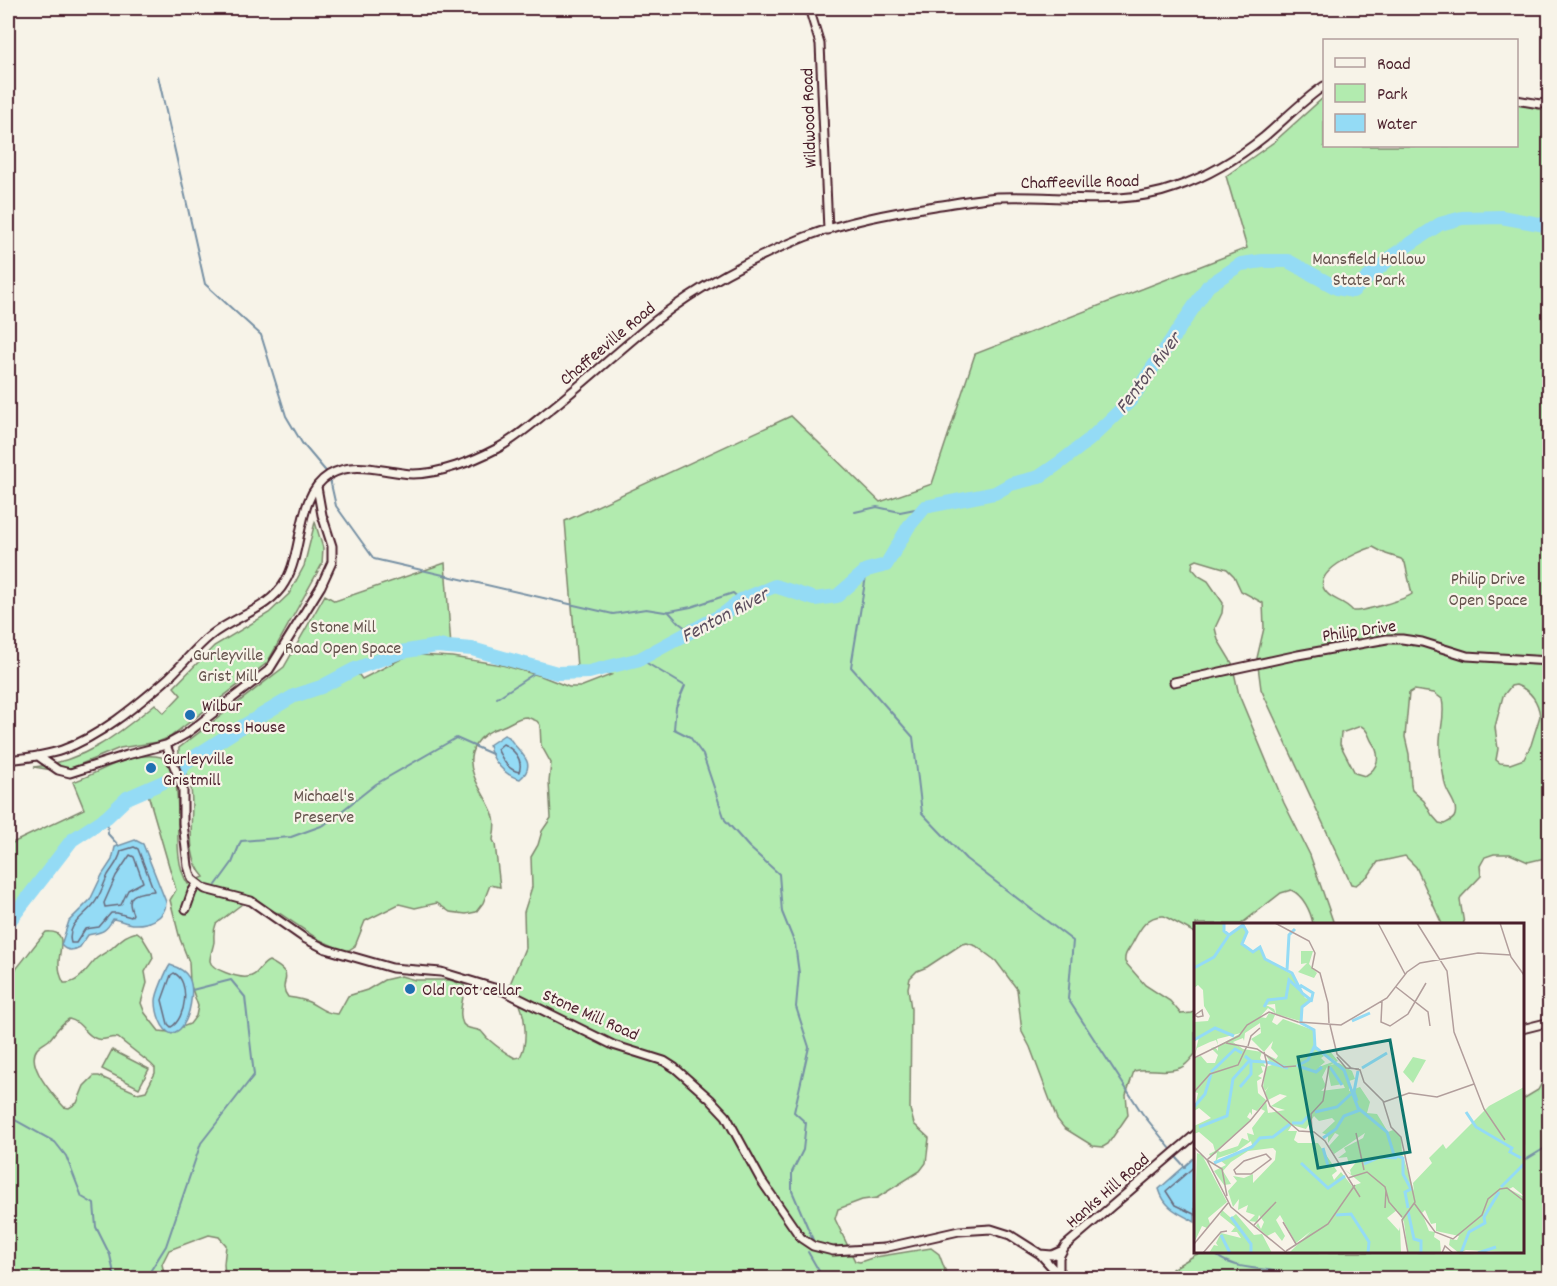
<svg xmlns="http://www.w3.org/2000/svg" width="1557" height="1286" font-family="Dekko,sans-serif">
	<style>
		.green { fill: #b2ebaf; stroke: #7e856d; stroke-width: 1.5; fill-rule: evenodd }
		.water { fill: #94dbf5; stroke: #7690a4; stroke-width: 1.5 }
		.lines { fill: none; stroke-linecap: round; stroke-linejoin: round }
		.shore { stroke: #686a7c; stroke-width: 1.5 }
		.stream { stroke: #7690a4; stroke-width: 2 }
		.river { stroke: #94dbf5; stroke-width: 14 }
		.street-casing { stroke: #4a1f2b; stroke-width: 11 }
		.street { stroke: #f7f3e8; stroke-width: 7 }
		.poi-dot { fill: #1f6fb2; stroke: #f7f3e8; stroke-width: 2 }
		.labels { text-anchor: middle; stroke-width: 4.5; stroke-linejoin: round; paint-order: stroke }
		.street-label { font-size: 18px; fill: #4a1f2b; stroke: #f7f3e8 }
		.park-label { font-size: 18px; fill: #64524c; stroke: #f7f3e8 }
		.poi-label { font-size: 18px; fill: #4a1f2b; stroke: #f7f3e8; text-anchor: start }
		.water-label { font-size: 20px; font-style: italic; fill: #5c4e5e; stroke: #f7f3e8 }
		.inset-river { fill: none; stroke: #94dbf5; stroke-width: 3 }
		.inset-road { fill: none; stroke: #b29e9c; stroke-width: 1.5 }
		.view { fill: #0f766e; fill-opacity: 0.15; stroke: #0f766e; stroke-width: 3 }
		.inset-edge { fill: none; stroke: #4a1f2b; stroke-width: 3 }
	</style>
	<rect width="100%" height="100%" fill="#f7f3e8"/>
	<filter id="ink" filterUnits="userSpaceOnUse"><feTurbulence type="fractalNoise" baseFrequency=".0167" numOctaves="2"/><feDisplacementMap in="SourceGraphic" scale="12" xChannelSelector="R" yChannelSelector="G"/><feConvolveMatrix kernelMatrix="1 2 1 2 8 2 1 2 1" color-interpolation-filters="sRGB"/></filter>
	<g filter="url(#ink)">
		<path class="green" d="M1324 97V146H1516L1517 105 1549 108V857L1528 862 1510 854H1494L1485 857 1480 866 1481 876 1462 896 1460 900 1464 924H1442L1416 867 1405 856 1378 862 1369 875 1356 885 1351 884 1261 689 1257 658 1264 628 1263 603 1241 591 1234 576 1227 569 1197 560 1193 562 1192 568 1199 576 1208 581 1223 603 1222 613 1215 628 1218 640 1232 663 1239 695 1284 803 1310 855 1334 924H1313C1311 912 1303 895 1291 890L1281 893 1241 924H1196L1195 933 1164 916C1146 915 1139 931 1132 944 1128 951 1124 954 1125 962L1145 985 1170 1001 1181 1014 1192 1013 1195 1011V1054C1191 1059 1186 1066 1180 1068 1165 1074 1149 1067 1134 1071L1126 1095 1128 1115 1108 1144 1103 1147 1093 1146 1064 1128 1057 1119 1030 1047 1022 1032 1017 989 996 961 976 946 967 943 962 944 927 967 917 971 910 978 908 988 911 1009 910 1109 914 1124 929 1138 926 1163 920 1171 877 1198 862 1200 838 1209 835 1219 855 1261 860 1262 875 1257 931 1248 939 1254 948 1278H225L224 1264 226 1245 219 1237 209 1235 169 1250 162 1264 165 1278H8V978C22 964 32 947 46 932 70 930 58 951 59 964 59 970 61 978 64 983 80 984 87 967 97 958 102 954 109 951 113 947 122 939 125 935 137 932L141 935 152 953 153 958 145 972 147 983 141 1003 145 1013 159 1031 169 1032 190 1024 196 1016 198 1006 190 983 189 962 180 939 170 900 176 890 148 794 113 805 90 824 69 850 39 882 14 925 8 908V845L84 809 73 782C100 773 131 750 161 757 193 781 165 850 188 884L204 877C183 854 195 818 191 788 189 775 177 762 179 748L284 667 325 595 335 601 445 563 451 647C410 646 393 656 356 671L362 679 401 659 410 655H420L452 657 502 665 541 676 569 687H580L611 675 577 667 565 521 791 416 880 502 932 484 975 354 1247 248 1226 176 1274 142ZM1373 547 1386 554 1401 559 1405 563 1412 594C1406 599 1362 612 1353 611 1344 600 1334 601 1327 593 1307 573 1360 551 1373 547ZM1516 685C1530 690 1538 700 1540 716L1531 745 1524 759 1510 764 1500 763 1496 760 1498 749 1495 727 1503 696 1511 686ZM1414 690 1434 693 1442 699C1446 718 1439 729 1440 746 1440 759 1443 772 1445 784 1447 795 1458 803 1455 815 1454 820 1448 822 1444 824L1439 823 1432 815 1424 801 1412 790 1411 785 1409 754 1405 737 1409 693ZM527 717 537 721 540 725 541 745 551 763 549 782 551 818 542 831 538 845 531 857 532 887 524 912 525 948 510 984C511 991 514 992 517 998 525 1013 529 1041 520 1057L515 1058C505 1053 495 1045 487 1038 486 1037 482 1032 481 1031 475 1028 467 1030 463 1024 457 1012 465 997 464 985L450 980H415L401 976 384 980 367 990 348 996 338 1014C326 1014 319 1007 309 1002 303 999 295 998 288 997 275 980 301 977 269 961 260 964 258 977 247 977 239 978 211 970 210 961 210 955 213 948 214 942 214 935 213 931 216 924L246 901 269 911 279 913 318 939 346 952 355 946 365 921 399 904 415 908 437 903 450 912 466 914 476 912 483 903 490 885 500 887 495 844 493 840C494 833 496 825 494 817 490 803 479 790 474 776 464 752 479 733 501 727 511 724 516 717 527 717ZM1361 726C1369 730 1368 736 1372 742 1381 755 1379 768 1365 776L1355 773 1340 744 1341 733ZM69 1019C83 1022 85 1036 97 1039 105 1041 110 1036 118 1038L151 1064 155 1068V1073L146 1091 137 1093 99 1076H94L84 1086 77 1103 69 1108 64 1107C54 1096 25 1065 37 1049 40 1045 45 1043 49 1040 56 1032 59 1025 69 1019Z
			M315 522 323 548 322 564 267 663 170 737 158 742 120 748 69 769 52 770 34 767C85 761 116 736 155 704L164 713 181 695 174 687 214 646 269 613 289 594 304 566Z
			M112 1050 149 1069 139 1088 102 1069Z
			M1549 1075V1278H1173L1172 1269 1195 1255 1205 1252H1522L1523 1099 1538 1090 1544 1079Z"/>
		<path class="water" d="M504 735 509 737C516 751 540 762 520 779 505 776 491 760 489 745Z
			M135 840 143 844 166 902C166 919 147 925 132 924 126 923 119 920 113 919 105 933 102 932 88 935L80 947C73 951 66 951 61 945L69 921 90 900 102 875 112 860 115 847Z
			M170 965C177 967 185 970 189 978 195 990 190 1019 180 1029 178 1031 175 1032 172 1034 161 1031 156 1012 156 1001 156 994 166 971 170 965Z
			M1195 1157V1222C1179 1213 1165 1209 1159 1189Z"/>
		<g class="lines">
			<path class="shore" d="M503 744C513 749 524 759 519 772 506 769 503 759 497 749Z
				M134 847 138 849 154 891C140 893 123 892 133 914L131 917 117 913H111L99 927 85 929 76 943H71C66 925 83 917 93 905 100 897 103 885 108 875 113 867 119 861 121 851Z
				M130 855 134 857 143 882 128 890 121 905 105 907 104 903 116 876Z
				M174 973C191 981 186 1019 171 1027L168 1024 162 1000 171 975Z
				M1196 1165 1166 1191 1175 1205 1196 1215"/>
			<path class="stream" d="M158 76 205 284 261 335 286 416 302 443 329 475 336 506 374 559 613 614 646 609 665 612 691 607 733 593 741 600
				M855 512 877 507 900 512 925 507
				M867 570 851 667 913 737 922 813 966 859 1073 941 1068 999 1142 1113 1170 1148
				M668 611 679 623 690 631
				M640 659 685 686 676 707 674 729 690 737 703 755 725 820 749 847 779 874 782 912 795 944 799 973 796 1007 809 1047 794 1112 806 1123 803 1150 792 1172V1191L813 1240
				M497 698 541 669
				M107 817 108 834 118 845
				M216 885 232 863 241 841 291 837 324 825 376 784 456 738 492 754
				M8 1116 55 1142 66 1156 82 1197 94 1204 96 1227 110 1255 115 1278
				M1177 1158 1185 1167
				M1522 1162 1550 1145
				M808 1252 823 1278
				M1213 1252C1234 1275 1276 1264 1290 1278
				M146 1278 166 1246 201 1143 254 1075 245 997 231 980 192 990"/>
			<path class="river" d="M8 923 72 840 107 817 127 798 175 777 185 764 196 756 238 729 294 696 321 687 355 669 401 652 436 646 472 649 557 673 589 672 640 659 725 613 741 600 775 586 815 599 837 596 867 570 886 565 909 526 925 507 995 493 1011 484 1039 477 1062 461 1090 439 1130 401 1208 286 1241 264 1263 261H1288L1337 288 1353 291 1395 254 1440 224 1462 218 1501 217 1550 226"/>
			<defs>
				<path id="street" d="M809 8 820 44 828 230
					M1516 100 1540 104 1550 102
					M1174 682 1298 655 1387 639H1402L1422 642 1467 656 1550 661
					M166 745 183 789V823L188 866 192 879 205 889 251 901 304 938 326 949 392 968 441 972 504 991 613 1045 664 1061 675 1068 710 1099 726 1116 761 1180 801 1238 813 1246 833 1251 884 1248 959 1231 991 1229 1010 1235 1040 1254 1059 1275
					M38 756 58 770 70 773 127 755 166 745 186 734 269 670 321 586 332 562V546L322 515 317 487
					M8 760C25 758 45 756 62 750 100 736 135 707 165 681 181 667 194 649 210 636 233 617 270 609 285 582 304 551 296 495 329 475 356 459 385 473 413 474 440 474 473 461 496 449 514 440 531 425 547 412 584 383 618 351 655 321 697 287 754 257 805 237 847 221 891 213 935 206 955 203 976 199 997 197 1056 194 1119 208 1176 187 1208 176 1238 158 1264 137 1284 120 1303 100 1324 86
					M186 909 192 892 197 884
					M1522 1029 1550 1022
					M1040 1254 1052 1255 1061 1251
					M1059 1274V1257L1065 1246 1196 1134"/>
			</defs>
			<use href="#street" class="street-casing"/>
			<use href="#street" class="street"/>
		</g>
	</g>
	<g class="poi-dot">
		<circle cx="190" cy="715" r="6"/>
		<circle cx="151" cy="768" r="6"/>
		<circle cx="410" cy="989" r="6"/>
	</g>
	<g class="labels">
		<g class="street-label">
			<text transform="translate(808 118) rotate(-92)" y="6">Wildwood Road</text>
			<text transform="translate(1080 181) rotate(-1)" y="6">Chaffeeville Road</text>
			<text transform="translate(607 343) rotate(-40)" y="6">Chaffeeville Road</text>
			<text transform="translate(1359 630) rotate(-8)" y="6">Philip Drive</text>
			<text transform="translate(591 1014) rotate(24)" y="6">Stone Mill Road</text>
			<text transform="translate(1107 1190) rotate(-41)" y="6">Hanks Hill Road</text>
		</g>
		<g class="park-label">
			<text x="1369" y="264">Mansfield Hollow<tspan x="1369" dy="21">State Park</tspan></text>
			<text x="1488" y="584">Philip Drive<tspan x="1488" dy="21">Open Space</tspan></text>
			<text x="343" y="632">Stone Mill<tspan x="343" dy="21">Road Open Space</tspan></text>
			<text x="228" y="660">Gurleyville<tspan x="228" dy="21">Grist Mill</tspan></text>
			<text x="324" y="801">Michael's<tspan x="324" dy="21">Preserve</tspan></text>
		</g>
		<g class="poi-label">
			<text x="202" y="711">Wilbur<tspan x="202" dy="21">Cross House</tspan></text>
			<text x="163" y="764">Gurleyville<tspan x="163" dy="21">Gristmill</tspan></text>
			<text x="422" y="995">Old root cellar</text>
		</g>
		<g class="water-label">
			<text transform="translate(1147 372) rotate(-53)" y="7">Fenton River</text>
			<text transform="translate(724 614) rotate(-28)" y="7">Fenton River</text>
		</g>
	</g>
	<g transform="translate(1194 923)">
		<rect width="330" height="330" fill="#f7f3e8"/>
		<path d="M0 0H30V8L36 11 49 2 53 10 49 21 59 29 66 24 71 36 99 52 111 75 117 77 109 83 106 98 82 91 81 81 72 82 80 86 82 91 74 85 66 94 72 95 75 90 81 92 78 99 83 102 89 96 119 107 121 125 130 133 127 135 131 139 125 144 141 138 130 130 135 127 144 138 136 142 145 140 158 148 161 156 155 158V168L166 164 176 179 173 190 183 191 194 209 199 207 207 214 208 230 220 268 219 260 238 240 235 235 249 221 252 226 295 183 330 164V273L319 264 315 266 330 274V330L272 327 265 330 255 322 256 316 263 317 265 313 242 308V300L237 301 231 287 228 290 235 308 241 309 240 314 246 318 247 330H214L210 299 203 287 193 295 205 308 206 304 207 330H95L117 308 102 320 86 292 82 297 91 313 88 318 81 309 73 313 62 303 64 300 67 306 70 299 65 292 63 299 55 298 61 292 52 289 54 282 44 287 45 276 39 284 34 268 43 258 39 253 50 255 59 251V260L81 237 82 228 79 225 54 228 37 239 29 248 37 261 30 262 20 248 32 242 27 238 58 222 57 218 42 229 24 235 21 241 23 230 16 233 15 231 21 228 19 221 5 209 0 211V203L17 195 5 185 0 188 4 170 0 169V135L7 133 13 140H21L24 132 17 125 21 124 24 128V123L47 110 23 116 24 122 22 117 16 119 3 125 0 134 5 114 0 119V99L14 98 16 93 10 83 9 67 4 62 0 65ZM66 100 67 110 57 116 70 129 79 118 77 125 84 133 82 136 71 131 78 142 72 144 69 164 71 168 75 163 71 169 74 177 86 171 93 173 77 183 91 187 74 190 72 178 67 186 71 188 58 205 60 212 53 210 55 218 48 215 44 223 26 229 23 227 57 197 53 194 56 189 58 192V186L63 188 72 177 64 170 63 158 68 155 64 153 69 149 67 143 72 144 66 135 68 129 49 126 39 119 49 115 50 118 51 110ZM133 144 137 163 149 161 151 165 127 168 132 163 128 154ZM120 193 125 198 138 195 141 198 128 210 134 212V220L141 210 145 212 135 223 140 231 171 210 169 215 150 225 152 229 144 235 153 234 155 241 163 238 156 247 157 251 151 247 167 260 158 263 147 249 140 257 138 252 143 248 124 220H104L100 217 103 208H94L98 202 112 206ZM107 28H119L115 41 123 50 120 55 104 49 113 40 107 41ZM219 134 232 137 219 160 209 149ZM3 230 8 232 33 279 14 295 16 301 13 305 8 303 0 320ZM28 287 37 295 42 291 60 312 68 311 78 330H15L20 322 24 323 22 320 27 310 47 315 43 309H37L41 304 26 292Z" fill="#b2ebaf" fill-rule="evenodd"/>
		<path class="inset-river" d="M30 0V8L35 12 49 2 53 9 48 21 59 29 66 24 71 36 98 50 108 70 117 77 108 84 107 100 120 107 121 124 150 147 164 185 193 209 200 232 209 235V251L217 266 211 269 214 285M0 45 20 34 35 12M93 47 95 12 101 6M106 62 119 70 117 79M70 84 74 77 92 75 95 57 108 69M158 98 176 90M0 117 21 105 40 113M73 139 94 145M103 143 114 137 120 124 123 126M104 143 122 149 128 144M136 144 148 162M168 145 193 130M17 149 41 126 48 130M46 164 57 151V138L51 133M163 178 160 169 164 148M0 184 11 171 17 151M121 189 143 184 157 171M272 189 282 204 318 225 316 229 327 235M98 200H108L116 191M5 204 33 193 39 156 55 138 72 139M129 215 142 206 150 193 166 187M129 225 134 243M20 240 58 224 66 215 79 214 96 201M107 240 134 265 151 253M170 241 186 234 203 235M307 264 330 241M214 288 220 316 227 318V330M142 292 157 291 175 319 174 330M37 294 57 321V330M27 312 36 330M267 330 275 309 291 300 290 294 305 269M284 330 302 324"/>
		<path class="inset-road" d="M81 0 115 18 121 30 118 45 126 50 134 80 135 100M184 0 211 51M223 0 253 48 260 109 290 186 311 217M306 0 317 34 330 52M202 64 234 89 236 103M188 78 187 99 196 103 214 91 232 60M0 92 4 94 9 93 8 87 1 92M136 102 143 131 157 145 166 147 170 159 189 178 197 204 207 214 221 279 208 297 214 330M32 120 63 126 90 144 102 143M54 123 57 113 66 105M70 129 73 141 68 163 76 183 105 208 120 209 131 218 166 274M143 134 152 145 165 146M0 135 45 113 53 102 75 89 104 99 147 102 193 75 213 49 226 40 284 30 317 32M0 169 16 151 44 142 53 123M190 179 215 170 243 174 280 161M118 209 117 191 129 178 135 143M162 210 170 247M0 224 13 237 37 284 93 330M72 231 77 236 57 251H42L40 247 50 238ZM154 255 173 249 191 264 195 279 208 294M33 273 28 246 13 237 56 198 73 177M220 280 241 309 259 316 288 292 294 276 306 266 313 265 330 278M191 285 192 267M89 299 102 321M60 302 82 279M0 321 34 280M92 328 134 301 161 262M9 330 27 309 33 308M248 330 251 323 259 330"/>
		<path class="view" d="M196 117 216 229 124 245 104 134Z"/>
		<rect width="330" height="330" class="inset-edge"/>
	</g>
	<rect width="1557" height="1286" fill="none" stroke="#f7f3e8" stroke-width="30"/>
	<rect x="15" y="15" width="1527" height="1256" fill="none" stroke="#4a1f2b" stroke-width="2" filter="url(#ink)"/>
	<rect x="1323" y="39" width="195" height="108" fill="#f7f3e8" stroke="#b29e9c" stroke-width="1.5"/>
	<rect x="1335" y="58" width="30" height="9" fill="#f7f3e8" stroke="#b29e9c" stroke-width="1.5"/>
	<text x="1377" y="69" font-size="18" fill="#4a1f2b">Road</text>
	<rect x="1335" y="84" width="30" height="18" fill="#b2ebaf" stroke="#b29e9c" stroke-width="1.5"/>
	<text x="1377" y="99" font-size="18" fill="#4a1f2b">Park</text>
	<rect x="1335" y="114" width="30" height="18" fill="#94dbf5" stroke="#b29e9c" stroke-width="1.5"/>
	<text x="1377" y="129" font-size="18" fill="#4a1f2b">Water</text>
</svg>
